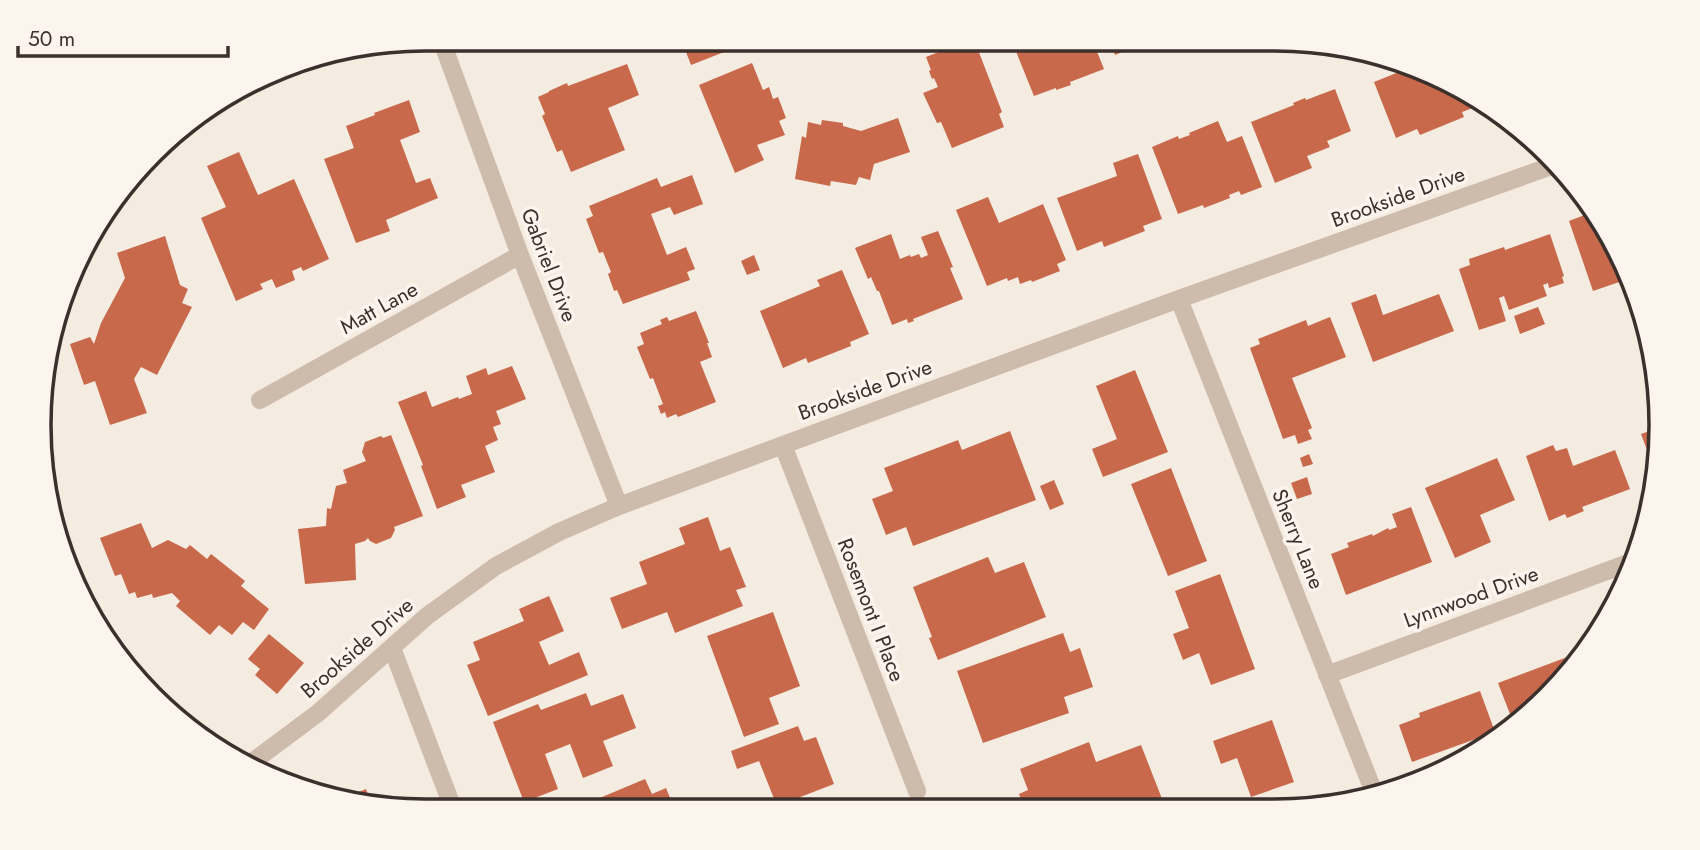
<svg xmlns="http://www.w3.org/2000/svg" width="1700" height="850" font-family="Jost,sans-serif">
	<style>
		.building { fill: #c8694b }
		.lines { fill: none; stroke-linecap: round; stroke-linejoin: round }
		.minor { stroke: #cdbbac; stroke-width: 18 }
		.labels { text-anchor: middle; stroke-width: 7; stroke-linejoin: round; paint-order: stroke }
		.street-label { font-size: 21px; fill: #3b302b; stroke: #fbf5ee }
		.rim { fill: none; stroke: #3b302b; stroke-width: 3.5 }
	</style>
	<rect width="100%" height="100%" fill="#f4ebe1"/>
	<path class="building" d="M526 39H551L528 47Z
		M681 39H745L747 43 691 65Z
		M1011 39H1092L1104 69 1070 82 1071 85 1056 90V88L1034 96Z
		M1109 39H1153L1115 55Z
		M1172 39H1208L1178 52Z
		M975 42 1002 112 999 114 1004 127 952 148 941 122 937 123 923 93 938 87 934 78 932 79 929 71 931 70 926 57 949 48 951 52Z
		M752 63 763 90 769 87 773 99 778 97 786 118 779 121 785 135 757 145 764 160 735 173 699 85Z
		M627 64 639 95 608 108 625 150 571 172 562 150 557 152 542 116 545 114 538 97 549 92V91L567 83 568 86Z
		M1409 68 1446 78 1481 105 1462 112 1464 117 1420 135 1417 129 1396 138 1374 82Z
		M1335 89 1351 131 1327 141 1330 147 1307 156 1312 168 1275 183 1251 122 1294 105 1293 103 1305 98 1306 100Z
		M409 100 420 132 400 140 416 183 430 178 438 198 386 220 390 231 356 243 324 159 354 148 346 126 375 115 374 113Z
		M898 118 910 152 874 164 870 180 859 177 856 185 831 181 830 186 795 179 802 136 806 138 808 122 821 125 822 120 843 123V126L861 131Z
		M1218 121 1227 142 1242 136 1262 187 1241 195 1239 191 1229 195 1230 198 1204 208 1203 205 1178 214 1152 147 1178 136 1179 139 1190 135 1189 133Z
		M239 152 258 195 294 179 329 259 303 271 301 267 292 271 295 280 276 288 272 279 260 284 263 289 236 301 201 218 226 207 207 166Z
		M1138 154 1162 219 1143 226 1145 231 1104 247 1102 241 1077 251 1057 198 1117 176 1113 163Z
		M692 175 703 204 674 215 670 207 651 214 667 255 686 247 695 269 687 272 690 280 623 304 617 290 614 291 608 274 611 272 603 252 599 253 586 219 593 216 589 206 657 178 661 187Z
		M988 197 999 223 1043 204 1066 260 1057 264 1060 271 1032 282 1031 280 1020 284 1018 277 1008 281 1007 278 987 286 956 210Z
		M1590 213 1628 279 1593 291 1569 221Z
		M938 231 953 267 950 268 963 299 913 319 914 321 908 323 907 319 892 325 879 291H877L871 277 868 279 855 248 891 234 900 259 910 255 911 257 919 254 921 258 928 255 921 237Z
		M1550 234 1564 276 1562 277 1564 283 1549 288 1548 283 1543 285 1547 296 1509 310 1504 296 1499 298 1506 321 1479 330 1459 269 1470 265 1469 259 1504 247 1505 250Z
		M165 236 180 285 188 289 182 303 192 307 157 375 141 367 134 379 147 413 110 425 95 381 84 385 70 344 90 337 94 344 101 323 125 278 117 253Z
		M754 255 760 270 747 275 741 261Z
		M842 270 869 334 850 342 851 346 808 363 806 358 783 368 760 311 820 286 817 280Z
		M1376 294 1383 315 1439 294 1454 331 1373 362 1351 303Z
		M1538 307 1545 324 1520 334 1514 316Z
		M696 311 709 343H707L712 357 700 362 716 402 678 417 676 414 667 418 665 412 661 414 658 406 663 404 653 378 650 379 637 347 644 344 640 333 662 324 660 320 667 317 669 321Z
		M1330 317 1346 357 1292 378 1312 428 1308 430 1312 439 1298 444 1295 435 1283 439 1250 348 1260 344 1258 339 1306 320 1308 326Z
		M512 366 526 399 496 411 501 424 493 427 498 440 485 446 495 472 461 485 466 497 437 509 421 466 423 465 398 402 426 391 432 407 458 397 459 399 472 394 466 376 486 368 488 375Z
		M1135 370 1168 452 1103 477 1092 449 1117 439 1096 386Z
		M1658 428 1661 450 1655 471 1641 434Z
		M1010 431 1036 500 913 546 906 527 886 535 872 499 893 491 884 468 958 440 962 450Z
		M391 435 423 516 394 527 395 530 391 538 376 544 370 541 368 538 365 541 355 544 356 580 305 584 298 529 326 526 327 508 331 509 336 486 347 483 343 470 366 461 362 452 365 442 381 436 383 438Z
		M1553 445 1556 451 1567 448 1573 466 1615 450 1630 489 1582 507 1584 511 1567 518 1565 514 1549 521 1526 456Z
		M1309 454 1313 464 1303 467 1300 458Z
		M1497 458 1515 500 1480 515 1491 542 1455 558 1425 488Z
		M1171 468 1207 561 1168 576 1131 484Z
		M1307 477 1312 494 1297 499 1291 483Z
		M1054 480 1064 504 1050 510 1040 486Z
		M1411 507 1432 562 1346 595 1331 554 1349 547 1347 543 1372 534 1373 536 1388 528 1389 530 1397 527 1392 514Z
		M708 517 720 551 730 547 746 587 736 590 743 606 675 633 667 612 622 629 610 598 647 584 639 562 685 544 679 528Z
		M141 523 152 548 168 540 186 549 190 545 207 559 211 554 245 581 241 586 269 609 254 630 243 622 232 635 219 625 210 635 176 606 180 601 172 593 153 598 152 594 137 598 135 592 129 594 121 574 115 576 100 538Z
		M988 557 995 573 1024 562 1046 617 938 660 929 638 932 637 913 587Z
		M1220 574 1255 669 1211 685 1199 653 1183 660 1173 634 1189 628 1175 591Z
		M549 596 564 631 539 642 549 665 579 652 588 675 488 716 467 665 480 660 473 642 524 621 519 609Z
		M773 612 800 686 769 698 779 724 744 737 707 636Z
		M1063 633 1070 652 1080 648 1093 687 1064 697 1069 713 983 743 957 671Z
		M269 634 304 663 277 694 255 675 260 669 248 659Z
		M1586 650 1587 652 1581 661 1515 727 1498 683Z
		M1480 691 1495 732 1412 762 1399 725 1420 717 1419 713Z
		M586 693 591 706 623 694 636 728 603 741 613 766 583 778 570 744 545 754 558 789 524 802 493 722 538 704 541 710Z
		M1272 720 1294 782 1251 797 1237 758 1221 764 1213 741Z
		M798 726 804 741 816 737 834 784 777 806 778 810H754L775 801 759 761 737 769 731 751Z
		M1089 742 1096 762 1141 745 1166 809H1137L1134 803 1119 809H1025L1019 794 1028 790 1020 769Z
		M645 779 652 794 666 788 675 810H571Z
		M366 789 371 803 347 797Z"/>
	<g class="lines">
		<path class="minor" d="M441 39 520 255 619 506
			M1179 299 1375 795
			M260 400 520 255
			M783 445 917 791
			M392 648 454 811
			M1327 675 1631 562
			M247 766 318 713 427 616 496 566 559 532 619 506 783 445 1179 299 1557 164"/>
	</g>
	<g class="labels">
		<g class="street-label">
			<text transform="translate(1398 197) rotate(-20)" y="7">Brookside Drive</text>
			<text transform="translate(549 265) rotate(69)" y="7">Gabriel Drive</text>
			<text transform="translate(379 308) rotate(-29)" y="7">Matt Lane</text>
			<text transform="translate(865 390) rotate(-20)" y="7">Brookside Drive</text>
			<text transform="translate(1298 539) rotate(68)" y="7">Sherry Lane</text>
			<text transform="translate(1471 597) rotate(-20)" y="7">Lynnwood Drive</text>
			<text transform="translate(871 610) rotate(69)" y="7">Rosemont I Place</text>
			<text transform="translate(357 648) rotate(-41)" y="7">Brookside Drive</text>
		</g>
	</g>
	<path d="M0 0H1700V850H0ZM425 51H1275A374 374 0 0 1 1649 425V425A374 374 0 0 1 1275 799H425A374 374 0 0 1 51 425V425A374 374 0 0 1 425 51Z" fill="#fbf5ee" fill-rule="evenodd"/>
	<path class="rim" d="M425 51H1275A374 374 0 0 1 1649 425V425A374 374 0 0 1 1275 799H425A374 374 0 0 1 51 425V425A374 374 0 0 1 425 51Z"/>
	<path d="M18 46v10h210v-10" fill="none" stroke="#3b302b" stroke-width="3.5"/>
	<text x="28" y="46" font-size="21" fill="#3b302b" stroke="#fbf5ee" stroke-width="5" paint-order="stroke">50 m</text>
</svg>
